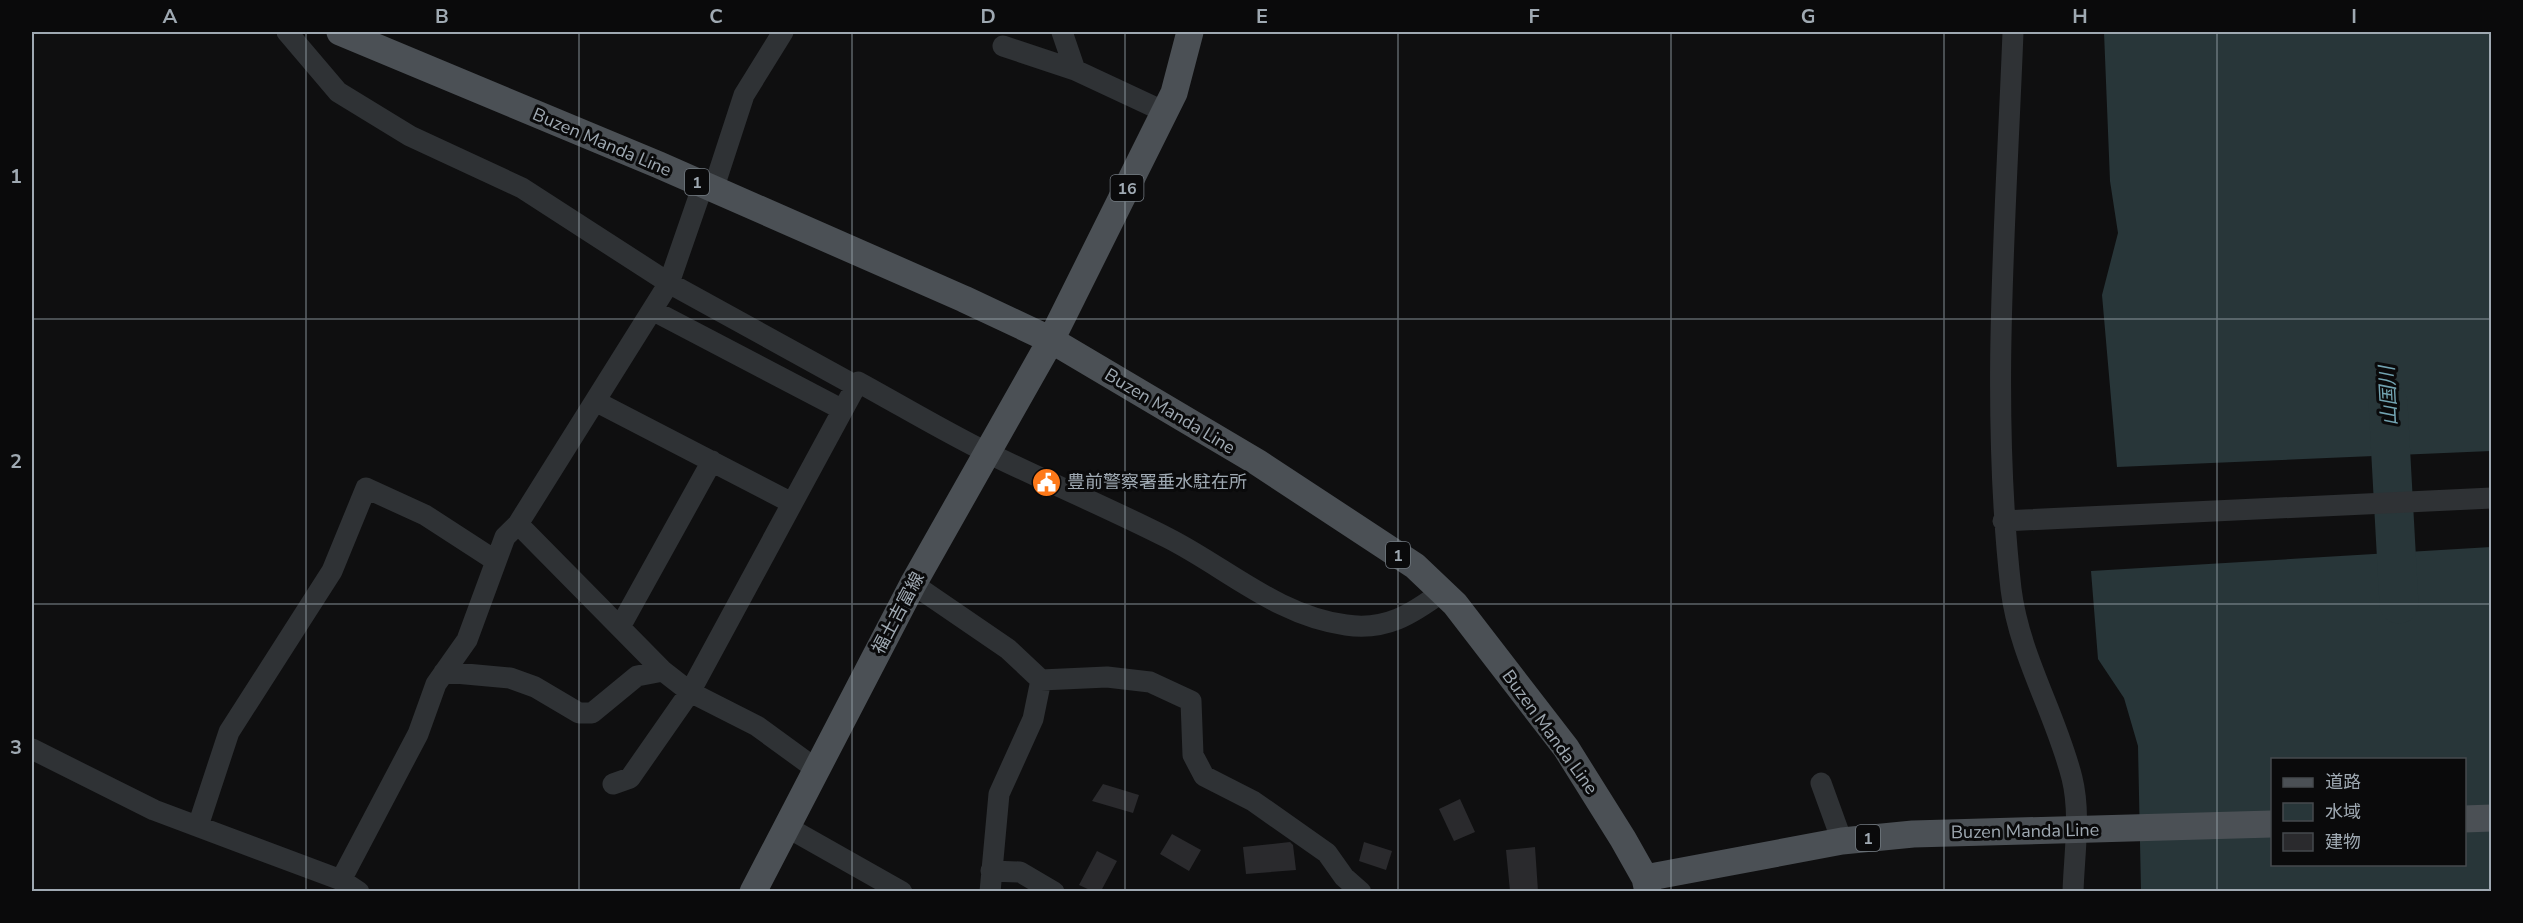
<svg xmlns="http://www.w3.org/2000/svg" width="2523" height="923" font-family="'Nunito Sans','Noto Sans JP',sans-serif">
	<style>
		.water { fill: #283639; fill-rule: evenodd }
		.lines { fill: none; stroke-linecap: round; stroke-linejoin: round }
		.river { stroke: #283639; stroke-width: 39 }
		.building { fill: #2a2a2d }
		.minor { stroke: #2f3235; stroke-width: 21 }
		.major { stroke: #4b5055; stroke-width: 27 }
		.grid { fill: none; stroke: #9fa9b2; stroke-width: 1.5; stroke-opacity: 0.55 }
		.labels { text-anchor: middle; stroke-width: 6; stroke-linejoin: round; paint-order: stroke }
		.shield { fill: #0a0a0b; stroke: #727980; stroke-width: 1.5 }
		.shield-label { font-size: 16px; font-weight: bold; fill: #9fa9b2 }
		.street-label { font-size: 18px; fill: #9fa9b2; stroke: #0a0a0b }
		.poi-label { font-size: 18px; fill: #9fa9b2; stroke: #0a0a0b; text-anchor: start }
		.water-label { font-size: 20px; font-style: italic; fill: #72a3b1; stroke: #0a0a0b }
		.neatline { fill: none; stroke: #9fa9b2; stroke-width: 2 }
		.grid-label { font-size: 20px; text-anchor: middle; font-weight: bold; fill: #9fa9b2 }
	</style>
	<rect width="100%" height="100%" fill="#0f0f10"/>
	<path class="water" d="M2104 32H2491V451L2117 467 2102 295 2118 233 2110 181Z
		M2491 547V891H2141L2138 746 2124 698 2098 659 2091 571ZM2272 760H2464V864H2272Z"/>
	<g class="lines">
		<path class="river" d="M2388 403 2399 604"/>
	</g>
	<path class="building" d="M1103 784 1139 795 1133 813 1092 801Z
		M1460 799 1475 832 1454 841 1439 809Z
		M1172 834 1201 850 1189 871 1160 854Z
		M1290 842 1293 845 1296 870 1246 874 1243 847Z
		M1364 842 1392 851 1386 870 1359 861Z
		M1535 847 1538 891H1510L1506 850Z
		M1097 851 1117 861 1101 891H1092L1079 885Z"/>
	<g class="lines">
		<path class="minor" d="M287 32 338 92 410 136 522 188 669 283 856 386
			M1062 32 1075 70 1165 112
			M2013 32C2006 217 1990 404 2011 589 2019 655 2056 714 2072 778 2081 814 2074 856 2073 892
			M1003 46 1075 70
			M713 190 744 95 783 32
			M652 310 843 410
			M595 401 792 503
			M2003 521 2492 498
			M518 524 663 671 690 692 757 726 816 769
			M913 584 1008 649 1041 680 1107 677 1150 682 1191 701 1193 755 1204 776 1253 801 1327 853 1344 877 1361 892
			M620 627 712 461
			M444 672 510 678 535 687 579 713H592L637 676 663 671
			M32 749 154 810 341 880 359 892
			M1821 783 1842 841
			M613 784 630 778 690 692 858 382C902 406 945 432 990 454 1049 483 1109 508 1168 538 1227 568 1278 616 1346 625 1386 631 1412 614 1442 592
			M198 826 229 732 332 571 366 488 425 515 496 561
			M787 827 902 892
			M991 871 1020 872 1054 892
			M341 880 418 734 436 684 467 640 505 537 518 524 669 283 703 185
			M990 892 999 794 1033 719 1041 680"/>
		<path class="major" d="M340 32 659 165 964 299 1051 340 1257 462 1415 566 1455 604 1566 748 1623 839 1645 878 1648 892
			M2464 819 2492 818
			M1645 878 1842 841 1913 834 2272 824
			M753 892 913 584 1051 340 1174 93 1190 32"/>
	</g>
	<path class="grid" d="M306 32V892M579 32V892M852 32V892M1125 32V892M1398 32V892M1671 32V892M1944 32V892M2217 32V892M32 319H2492M32 604H2492"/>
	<defs>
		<symbol id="civic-disc" viewBox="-11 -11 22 22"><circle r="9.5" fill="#fe7919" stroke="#0a0a0b"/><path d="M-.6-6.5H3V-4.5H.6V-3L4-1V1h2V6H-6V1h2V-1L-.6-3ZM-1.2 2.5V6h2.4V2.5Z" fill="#fff"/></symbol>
	</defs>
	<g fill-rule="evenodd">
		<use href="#civic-disc" x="1030" y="466" width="33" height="33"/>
	</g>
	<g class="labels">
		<g class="shield">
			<rect x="685" y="169" width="24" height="26" rx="4.5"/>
			<rect x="1110.5" y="175" width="33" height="26" rx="4.5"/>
			<rect x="1386" y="542" width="24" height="26" rx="4.5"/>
			<rect x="1856" y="825" width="24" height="26" rx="4.5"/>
		</g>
		<g class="shield-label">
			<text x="697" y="188">1</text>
			<text x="1127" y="194">16</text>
			<text x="1398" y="561">1</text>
			<text x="1868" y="844">1</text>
		</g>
		<g class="street-label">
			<text transform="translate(602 142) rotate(23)" y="6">Buzen Manda Line</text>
			<text transform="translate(1170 411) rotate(31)" y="6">Buzen Manda Line</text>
			<text transform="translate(898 613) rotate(-62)" y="6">福土吉富線</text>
			<text transform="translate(1550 732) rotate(54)" y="6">Buzen Manda Line</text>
			<text transform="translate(2025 831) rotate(-1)" y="6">Buzen Manda Line</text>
		</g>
		<g class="poi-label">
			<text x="1067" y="488">豊前警察署垂水駐在所</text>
		</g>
		<g class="water-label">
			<text transform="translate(2388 396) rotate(-93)" y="7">山国川</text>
		</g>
	</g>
	<rect width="2523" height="923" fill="none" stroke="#0a0a0b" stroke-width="66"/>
	<rect x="2271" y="758" width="195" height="108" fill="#0a0a0b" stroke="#464a4e" stroke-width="1.5"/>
	<rect x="2283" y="778" width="30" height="9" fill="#4b5055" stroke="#464a4e" stroke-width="1.5"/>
	<text x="2325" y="788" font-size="18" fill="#9fa9b2">道路</text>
	<rect x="2283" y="803" width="30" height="18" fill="#283639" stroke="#464a4e" stroke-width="1.5"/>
	<text x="2325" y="818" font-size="18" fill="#9fa9b2">水域</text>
	<rect x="2283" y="833" width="30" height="18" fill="#2a2a2d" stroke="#464a4e" stroke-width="1.5"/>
	<text x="2325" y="848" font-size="18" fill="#9fa9b2">建物</text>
	<rect x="33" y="33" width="2457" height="857" class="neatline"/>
	<g class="grid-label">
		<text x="170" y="23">A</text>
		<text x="442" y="23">B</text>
		<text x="716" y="23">C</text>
		<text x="988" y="23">D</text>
		<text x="1262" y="23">E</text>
		<text x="1534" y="23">F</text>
		<text x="1808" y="23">G</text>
		<text x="2080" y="23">H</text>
		<text x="2354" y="23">I</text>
		<text x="16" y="183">1</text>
		<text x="16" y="468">2</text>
		<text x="16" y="754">3</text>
	</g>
</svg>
